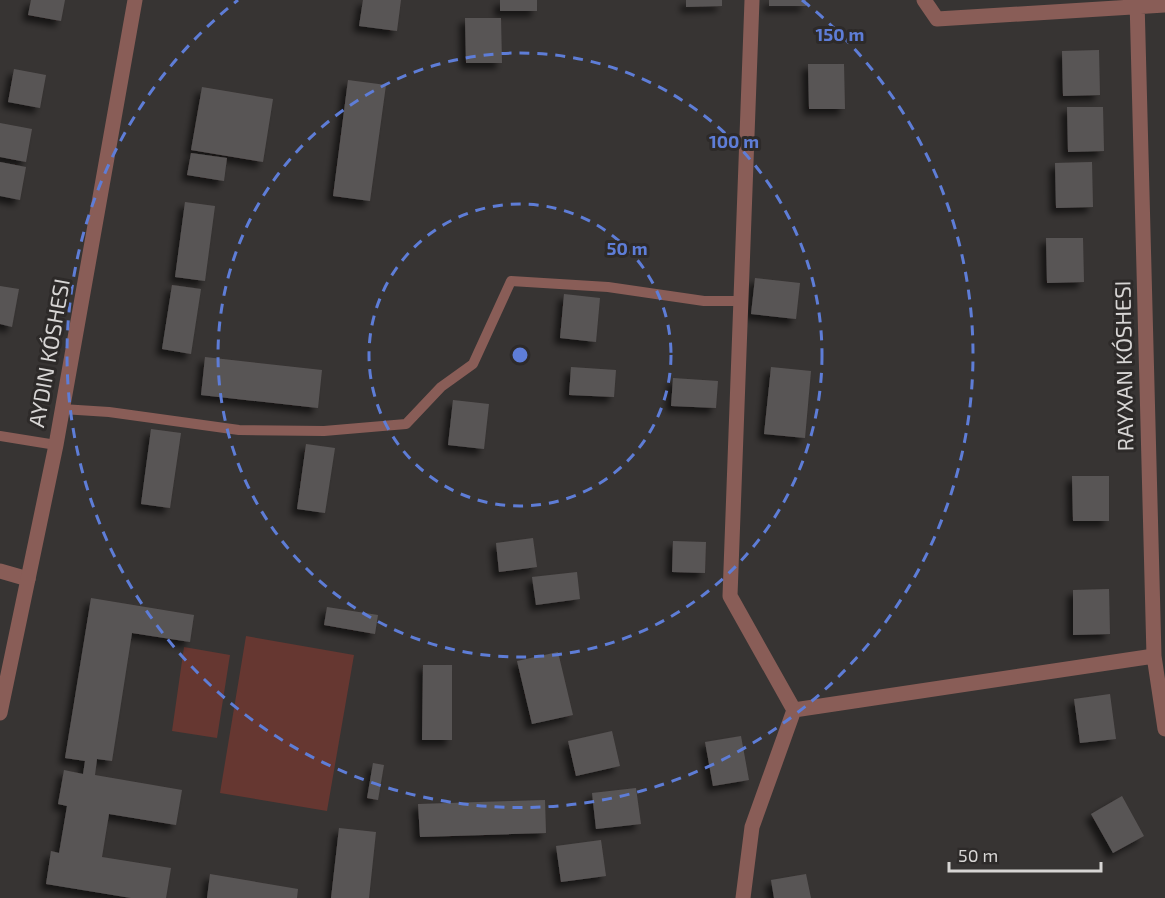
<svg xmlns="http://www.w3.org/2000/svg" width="1165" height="898" font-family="'Exo 2',sans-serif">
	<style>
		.green { fill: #663731 }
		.building { fill: #595555; filter: url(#shadow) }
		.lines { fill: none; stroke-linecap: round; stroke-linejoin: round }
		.service { stroke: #895d57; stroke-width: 10 }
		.minor { stroke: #895d57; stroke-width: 15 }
		.tertiary { stroke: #895d57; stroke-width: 15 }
		.ring { fill: none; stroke: #5e7dd7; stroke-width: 3; stroke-dasharray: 10 8 }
		.labels { text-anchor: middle; stroke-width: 6; stroke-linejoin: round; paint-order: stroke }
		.street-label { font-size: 22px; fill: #d7d5d4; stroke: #2d2a29 }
		.centre { fill: #5e7dd7; stroke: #2d2a29; stroke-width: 3 }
		.ring-label { font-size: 18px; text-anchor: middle; font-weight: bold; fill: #5e7dd7; stroke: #2d2a29; stroke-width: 6; stroke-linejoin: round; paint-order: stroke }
	</style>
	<defs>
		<filter id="shadow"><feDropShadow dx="-5.5" dy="5.5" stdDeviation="3" flood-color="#0009"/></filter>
	</defs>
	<rect width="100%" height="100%" fill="#373433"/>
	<path class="green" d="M246 636 354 655 327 811 220 793Z
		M184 647 230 655 217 738 172 731Z"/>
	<path class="building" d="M31 0H65L61 21 28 15Z
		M363 0H401L397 31 359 26Z
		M500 0H537V11H500Z
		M686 0H722V6L686 7Z
		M769 0H806V6H769Z
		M465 18H501L502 63H466Z
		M1099 50 1100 95 1063 96 1062 51Z
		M808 64H844L845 109H809Z
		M14 69 46 75 40 108 8 102Z
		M348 80 386 85 370 201 333 196Z
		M202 87 273 99 263 162 191 150Z
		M1067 107H1103L1104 151 1068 152Z
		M0 123 32 129 26 162 0 157Z
		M191 153 227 158 224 181 187 175Z
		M0 162 26 167 20 200 0 196Z
		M1092 162 1093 207 1056 208 1055 163Z
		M185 202 215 206 205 281 175 277Z
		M1046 238H1083L1084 282 1047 283Z
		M755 278 800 283 796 319 751 314Z
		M172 285 201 289 191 354 162 349Z
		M0 286 19 289 12 327 0 324Z
		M564 294 600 298 596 342 560 338Z
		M205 357 322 370 318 408 201 395Z
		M571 367 616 370 614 397 569 395Z
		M771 367 811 371 805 438 764 434Z
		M673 378 718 381 716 408 671 406Z
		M453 400 489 404 484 449 448 445Z
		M151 429 181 433 170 508 141 504Z
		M306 444 335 448 325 513 297 509Z
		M1072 476H1109V521H1073Z
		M533 538 537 567 499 572 496 543Z
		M673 541 706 542 705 573 672 572Z
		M577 572 580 599 536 605 532 577Z
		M1109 589 1110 634 1073 635V590Z
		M91 598 194 615 190 642 132 633 112 761 97 759 95 775 182 790 176 825 109 814 102 857 171 868 166 898H131L46 884 51 851 59 853 67 806 58 804 64 770 83 774 85 761 65 758Z
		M327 607 378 615 375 634 324 625Z
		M558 652 573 715 532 724 517 661Z
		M423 665H452V740H422Z
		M1110 694 1116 739 1080 743 1074 699Z
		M612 731 620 766 576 776 568 741Z
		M741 736 749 780 713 786 705 742Z
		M373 763 384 765 378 800 367 798Z
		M636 788 641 824 596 829 592 793Z
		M1122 796 1144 836 1113 853 1091 814Z
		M545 800 546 833 420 837 418 804Z
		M339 828 376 832 369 898H331Z
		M601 840 606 876 561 882 556 846Z
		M210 874 298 889 297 898H207Z
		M806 874 811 898H774L771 880Z"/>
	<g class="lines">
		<path class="service" d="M62 409 109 412 239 430 324 431 406 424 441 387 473 364 511 281 608 287 704 301H741
			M0 436 56 445"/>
		<path class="minor" d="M924 0 937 19 1165 5
			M1137 0 1154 656 1165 729
			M0 571 28 579
			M794 710 1154 656
			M743 898 752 827 794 710 730 596 752 0"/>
		<path class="tertiary" d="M0 713 56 445 135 0"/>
	</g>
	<g class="ring">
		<circle cx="520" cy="355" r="151"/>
		<circle cx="520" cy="355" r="302"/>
		<path d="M802 0A453 453 0 1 1 238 0"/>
	</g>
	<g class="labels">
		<g class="street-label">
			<text transform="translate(49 353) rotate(-80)" y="8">AYDIN KÓSHESI</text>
			<text transform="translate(1124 366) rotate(-91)" y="8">RAYXAN KÓSHESI</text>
		</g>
	</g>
	<circle cx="520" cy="355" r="9" class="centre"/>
	<g class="ring-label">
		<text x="840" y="41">150 m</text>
		<text x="734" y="148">100 m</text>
		<text x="627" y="255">50 m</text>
	</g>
	<path d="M949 862v9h152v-9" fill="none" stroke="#d7d5d4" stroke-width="3"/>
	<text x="958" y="862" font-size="18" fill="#d7d5d4" stroke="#2d2a29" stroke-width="4.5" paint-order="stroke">50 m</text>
</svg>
